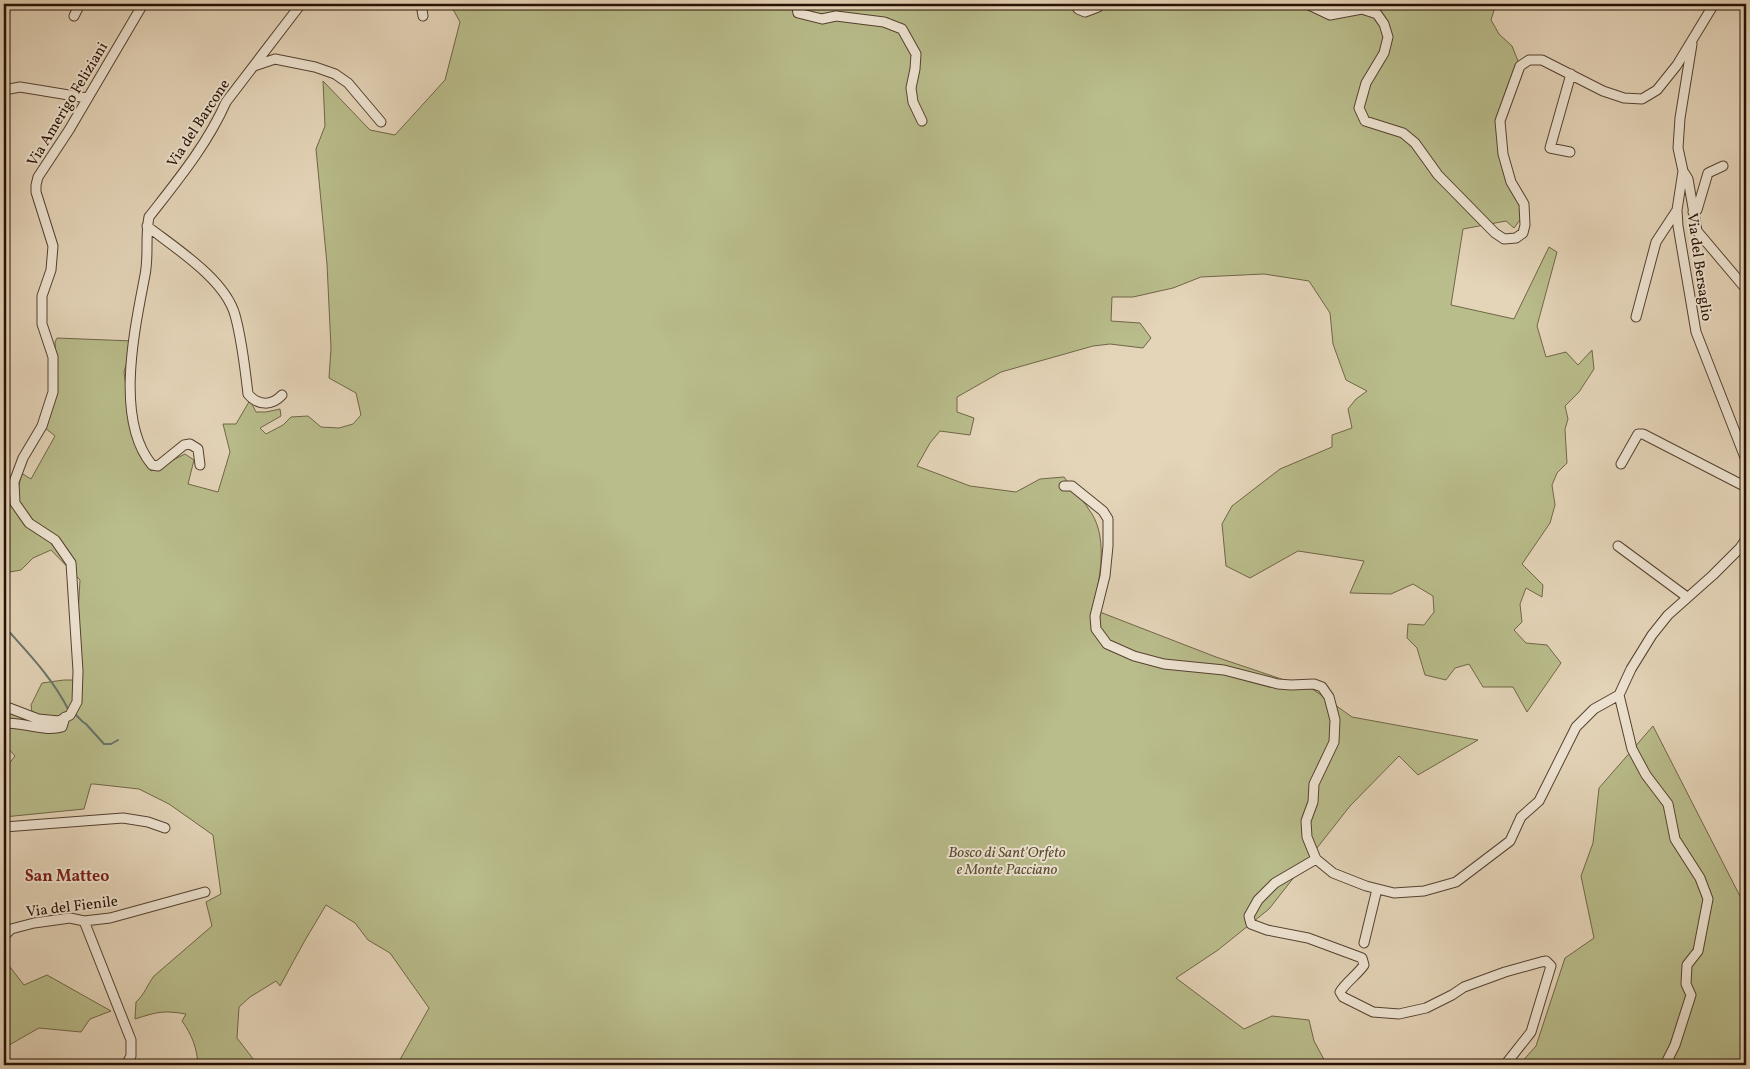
<svg xmlns="http://www.w3.org/2000/svg" width="1750" height="1069" font-family="Vollkorn,serif">
	<style>
		.green { fill: #b9bc8b; stroke: #706647 }
		.lines { fill: none; stroke-linecap: round; stroke-linejoin: round }
		.stream { stroke: #69756b; stroke-width: 2 }
		.minor-casing { stroke: #564130; stroke-width: 11 }
		.minor { stroke: #ede3d1; stroke-width: 9 }
		.labels { text-anchor: middle; stroke-width: 4; stroke-linejoin: round; paint-order: stroke }
		.street-label { font-size: 15px; fill: #271003; stroke: #ede3d1 }
		.park-label { font-size: 15px; font-style: italic; fill: #5a4c33; stroke: #ede3d1 }
		.neighbourhood-label { font-size: 16px; font-weight: bold; fill: #7a1f14; stroke: #ede3d1 }
	</style>
	<rect width="100%" height="100%" fill="#e4d4b8"/>
	<filter id="stains"><feTurbulence type="fractalNoise" baseFrequency=".004" numOctaves="4"/><feColorMatrix values="0 0 0 0 .2 0 0 0 0 .09 0 0 0 0 .02 0 0 0 .5 -.17"/></filter>
	<radialGradient id="worn" r=".72"><stop offset=".6" stop-color="#630" stop-opacity="0"/><stop offset="1" stop-color="#630" stop-opacity=".3"/></radialGradient>
	<path class="green" d="M450 4H1496L1491 20 1499 34 1512 46 1520 66 1500 121 1503 154 1524 204 1522 217 1514 228 1506 221 1463 229 1451 305 1514 319 1549 247 1557 252 1537 326 1546 357 1566 352 1578 365 1592 350 1594 369 1579 392 1565 406 1568 419 1565 429 1567 463 1557 473 1552 485 1555 505 1550 523 1522 564 1543 585 1542 597 1526 588 1520 604 1522 622 1514 630 1526 643 1547 645 1561 663 1527 712 1513 687H1483L1469 664 1455 668 1446 680 1425 675 1417 648 1407 638 1408 624 1424 625 1434 612 1433 596 1413 584 1391 594 1350 593 1364 561 1298 551 1250 578 1226 566 1222 524 1232 506 1280 469 1332 447V435L1352 428 1348 409 1356 399 1367 391 1346 380 1333 344 1330 313 1309 281 1264 274 1201 277 1173 288 1133 297H1112L1111 321 1140 323 1151 338 1143 348 1110 344 1093 346 1001 372 957 397V412L974 418 970 435 940 431 930 443 917 466 970 486 1016 492 1040 479 1064 477C1073 489 1084 501 1092 514 1108 540 1100 582 1092 609L1216 657 1314 690 1352 717 1478 740 1418 775 1399 756 1350 806 1269 909 1218 950 1176 978 1244 1029 1272 1016 1309 1020 1314 1041 1327 1065H397L429 1008 390 953 368 940 355 923 326 905 304 942 280 986 276 981 250 997 239 1007 237 1038 257 1064 261 1065H198C197 1048 192 1035 182 1021L186 1014C163 1010 157 1012 135 1019L136 1002C145 994 147 985 154 976L212 926 206 902 221 894 213 835 169 804 139 789 94 784H91L84 809 4 817V770L15 756 4 744V711L33 719 31 705 42 683 64 680H82L77 631 80 580 51 550 33 558 21 570 4 573V474L19 486 21 473 31 479 55 436 44 427 56 368 55 342 57 338 133 341 124 372 129 410 151 471 185 454 194 460 188 484 218 492 230 452 223 424H236L250 400 256 412H266L280 409 281 416 260 428 266 434 283 425 291 417 308 416 321 427 339 428 353 424 361 415 356 393 329 378 331 348 327 264 316 149 325 126 323 81 370 130 395 135 445 80 460 22Z
		M1653 726 1744 904 1746 903V1065H1519L1536 1046 1565 958 1594 938 1581 876 1593 843 1599 788Z
		M4 962H6L24 985 47 975 111 1011 90 1019 81 1032 39 1028 4 1048Z"/>
	<g class="lines">
		<path class="stream" d="M4 626C27 652 52 677 68 709
			M75 714 83 722 86 724 104 744H111L118 740"/>
		<defs>
			<path id="minor" d="M421 4 423 16
				M796 4 798 13 822 19 836 16 884 22 902 29 916 54 915 69 911 88 913 102 922 121
				M1075 4 1078 9 1085 12 1098 7 1101 4
				M1307 4 1330 15 1362 9 1377 14 1384 24 1388 37 1384 53 1366 83 1359 108 1365 121 1403 133 1415 143 1438 175 1495 233 1504 239 1516 238 1523 233 1525 225 1524 204 1511 182 1503 154 1500 121 1520 66 1529 60H1542L1603 91 1624 98 1642 99 1657 90 1677 65 1714 4
				M74 16 80 4
				M1692 44 1680 118 1678 148 1683 171 1677 210 1678 226 1696 332 1746 460
				M254 66 275 59 315 67 335 74 348 83 381 122
				M4 90 20 87 87 98
				M1570 152 1550 148 1571 74
				M1683 171 1688 179 1697 231 1746 289
				M1693 212 1697 210 1708 173 1723 166
				M147 226C175 248 225 279 235 315 242 340 245 368 248 394 258 406 272 406 282 395
				M1636 317 1656 242 1677 210
				M1621 464 1638 434H1643L1746 487
				M200 465 198 449 190 444 184 445 158 466 152 465C114 419 135 328 145 275 149 255 145 236 149 217 177 181 207 145 226 102L301 4
				M1064 486H1072L1103 511 1108 519V546L1105 576 1095 616 1096 629 1107 644 1134 656 1164 664 1224 670 1278 684 1291 685 1314 684 1322 687 1329 697 1335 720 1334 742 1314 784 1313 802 1306 821 1307 837 1316 859 1333 873 1366 886 1394 893 1424 891 1456 882 1510 841 1521 817 1539 801 1576 727 1594 709 1619 695 1631 669 1652 635 1668 615 1713 575 1740 548 1746 539
				M1618 546 1687 597
				M1619 695 1632 749 1646 775 1668 804 1675 839 1700 878 1708 899 1698 951 1687 965 1686 984 1691 995 1675 1045 1665 1065
				M4 706 38 719 59 721 70 715 77 702 78 671 71 563 55 540 29 523 15 503 14 482 23 458 42 426 53 392V357L42 324V296L51 270 53 246 36 192V185L38 177 69 130 143 4
				M4 723C23 722 43 732 62 727L65 717
				M4 827 123 818 148 822 165 828
				M1316 859 1275 883 1258 900 1249 916 1251 924 1267 930 1308 938 1362 958 1364 965C1357 975 1346 982 1340 992L1343 997 1373 1012 1399 1014 1426 1008 1452 995 1464 987 1505 972 1541 962 1546 961 1551 966 1531 1032 1505 1065
				M84 921 131 1040V1056L126 1065
				M4 936 11 929 34 923 70 918 84 921 110 918 205 892
				M1364 943 1377 889"/>
		</defs>
		<use href="#minor" class="minor-casing"/>
		<use href="#minor" class="minor"/>
	</g>
	<g class="labels">
		<g class="street-label">
			<text transform="translate(67 104) rotate(-59)" y="5">Via Amerigo Feliziani</text>
			<text transform="translate(198 123) rotate(-57)" y="5">Via del Barcone</text>
			<text transform="translate(1700 267) rotate(82)" y="5">Via del Bersaglio</text>
			<text transform="translate(72 906) rotate(-7)" y="5">Via del Fienile</text>
		</g>
		<g class="park-label">
			<text x="1007" y="857">Bosco di Sant'Orfeto<tspan x="1007" dy="17">e Monte Pacciano</tspan></text>
		</g>
		<g class="neighbourhood-label">
			<text x="67" y="881">San Matteo</text>
		</g>
	</g>
	<rect width="1750" height="1069" fill="none" stroke="#e4d4b8" stroke-width="20"/>
	<rect x="5" y="5" width="1740" height="1059" fill="none" stroke="#271003" stroke-width="2.5"/>
	<rect x="10" y="10" width="1730" height="1049" fill="none" stroke="#271003"/>
	<rect width="100%" height="100%" filter="url(#stains)"/>
	<rect width="100%" height="100%" fill="url(#worn)"/>
</svg>
